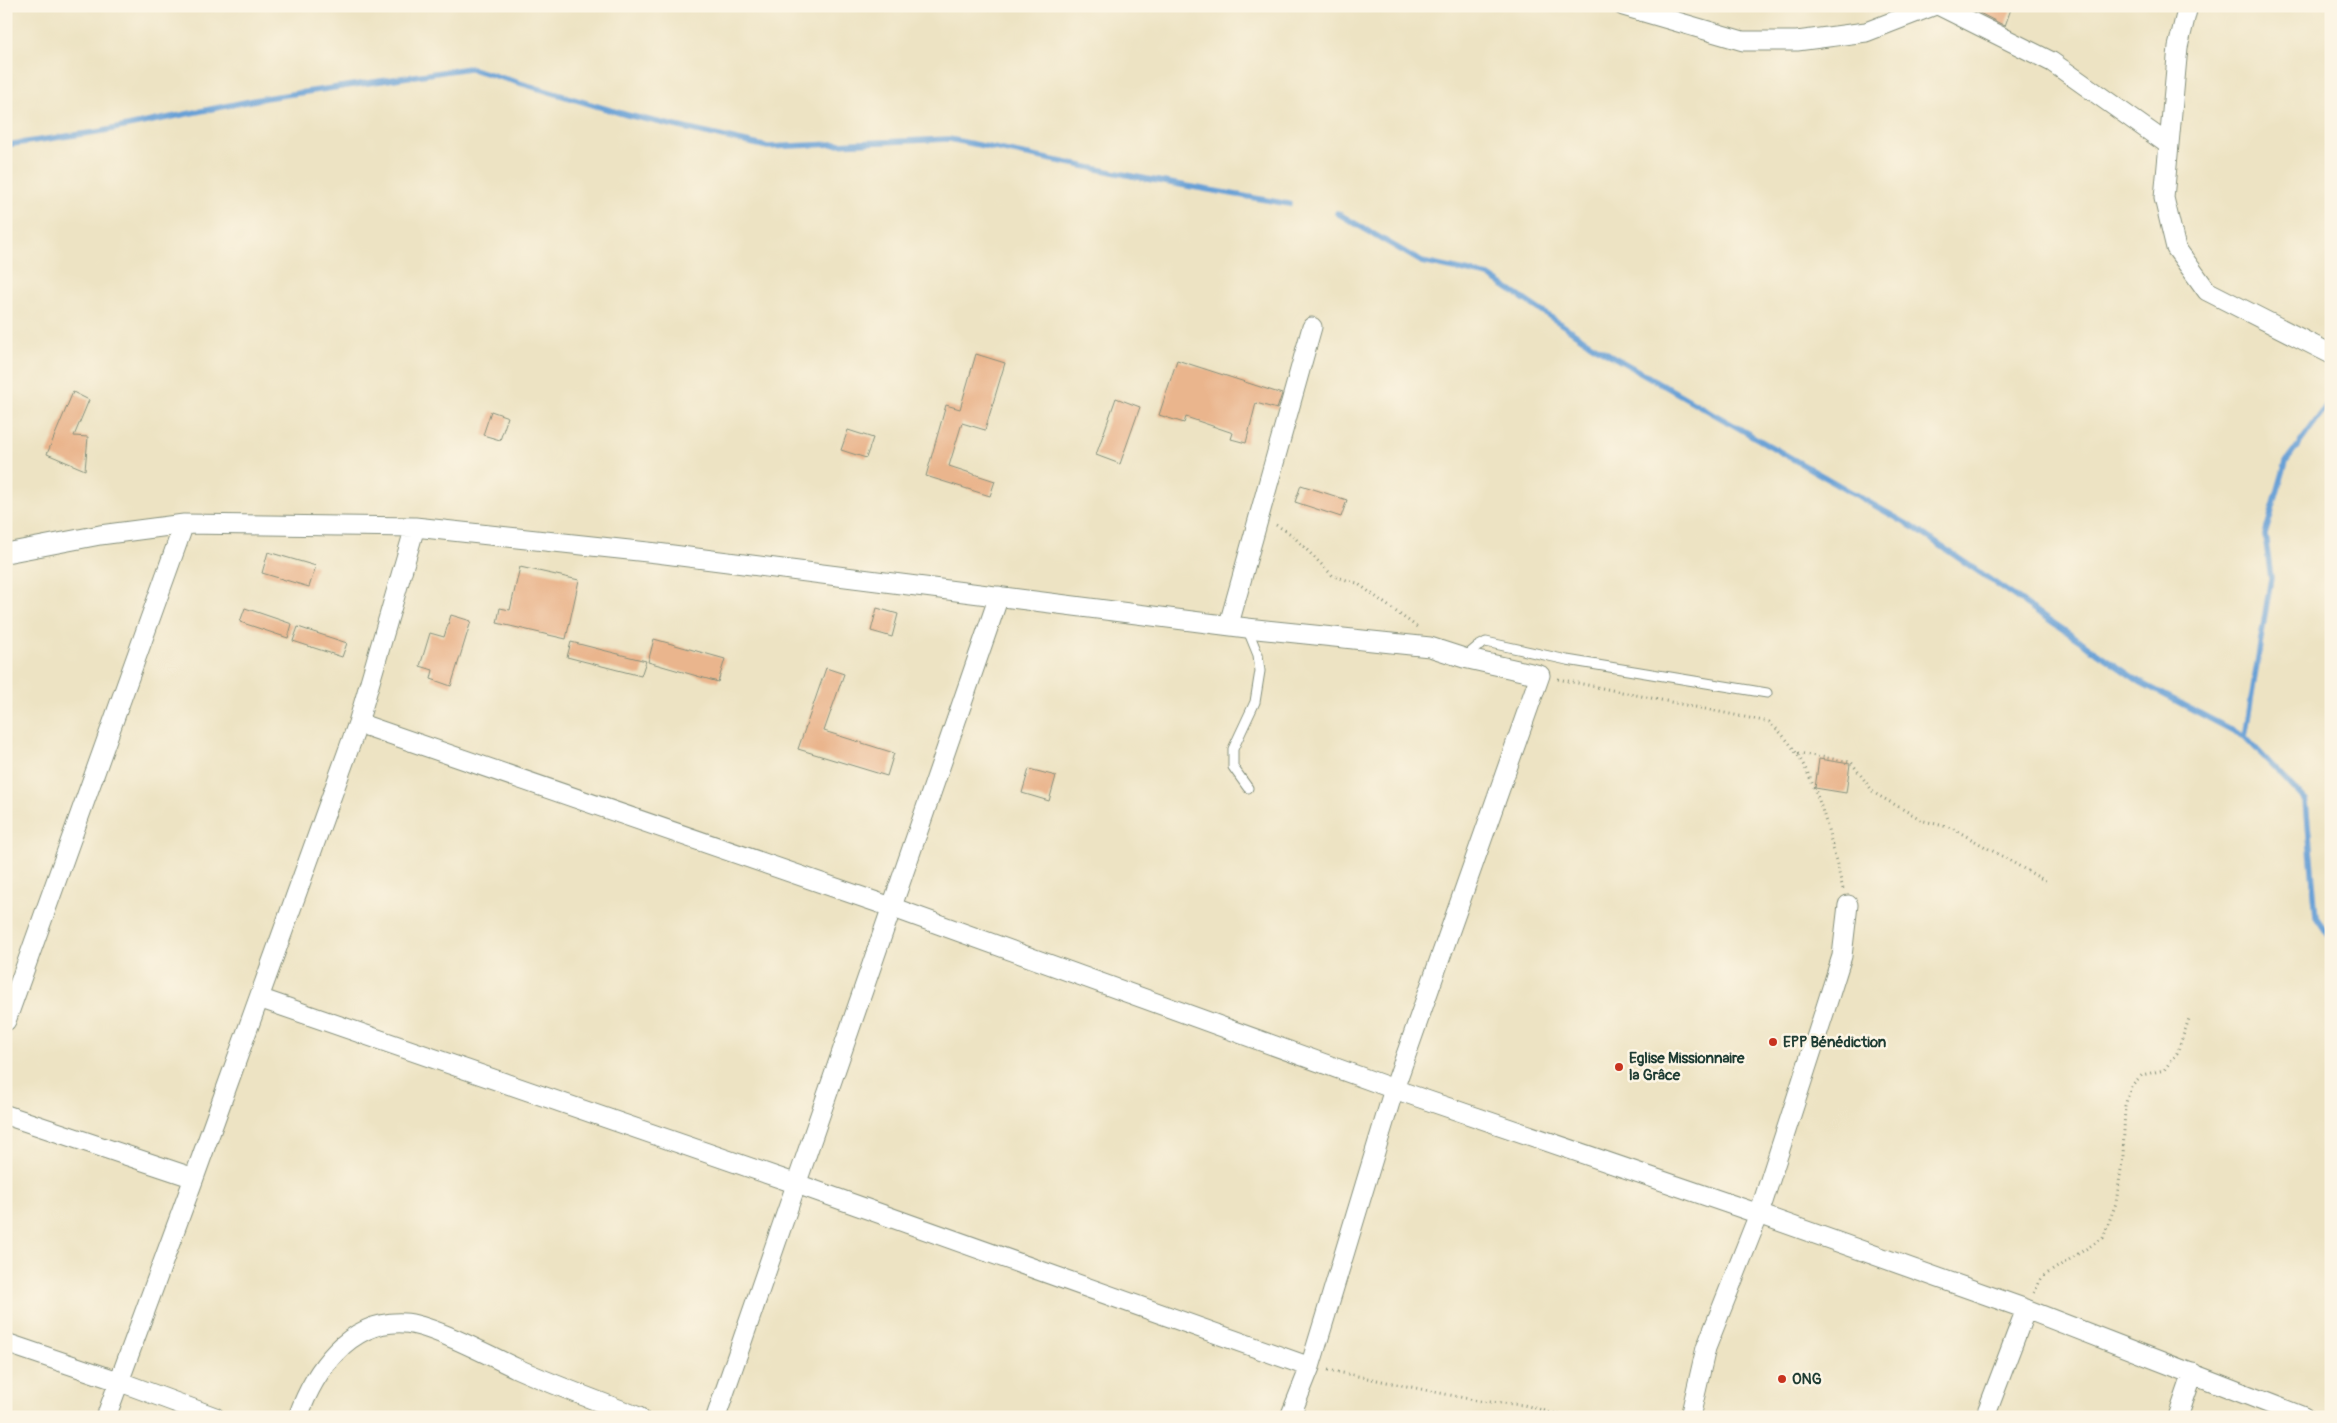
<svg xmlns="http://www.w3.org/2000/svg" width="2337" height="1423" font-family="Pangolin,sans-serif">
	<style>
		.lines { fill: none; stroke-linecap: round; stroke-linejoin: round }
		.stream { stroke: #67a0d6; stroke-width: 5.5 }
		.building { fill: #eab58d }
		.service-casing { stroke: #86907c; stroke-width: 11 }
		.minor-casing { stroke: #86907c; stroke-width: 21 }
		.path { stroke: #86907c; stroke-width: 3; stroke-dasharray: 1 4; stroke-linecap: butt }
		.service { stroke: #fff; stroke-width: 9 }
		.minor { stroke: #fff; stroke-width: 19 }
		.poi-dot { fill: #c8321e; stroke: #fcf5e5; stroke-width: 2 }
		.labels { text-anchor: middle; stroke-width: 5; stroke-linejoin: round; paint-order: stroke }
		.poi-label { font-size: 15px; font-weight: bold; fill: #1f3d34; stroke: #fcf5e5; text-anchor: start }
	</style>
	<rect width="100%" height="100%" fill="#fcf5e5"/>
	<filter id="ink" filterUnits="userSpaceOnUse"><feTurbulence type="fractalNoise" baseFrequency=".02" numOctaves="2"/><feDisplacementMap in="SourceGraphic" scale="10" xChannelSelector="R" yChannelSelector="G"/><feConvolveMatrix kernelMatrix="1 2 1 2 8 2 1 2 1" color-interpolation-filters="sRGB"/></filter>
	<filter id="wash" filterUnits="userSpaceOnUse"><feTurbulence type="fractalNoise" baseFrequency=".0096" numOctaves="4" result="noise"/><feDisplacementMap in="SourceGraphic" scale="20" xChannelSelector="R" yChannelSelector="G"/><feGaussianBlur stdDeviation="1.12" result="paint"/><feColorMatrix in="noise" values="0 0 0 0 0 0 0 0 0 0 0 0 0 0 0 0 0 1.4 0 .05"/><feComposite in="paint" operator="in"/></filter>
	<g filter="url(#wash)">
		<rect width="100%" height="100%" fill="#ede3c3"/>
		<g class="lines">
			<path class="stream" d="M6 145 103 131 265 98 469 68 627 115 768 147 949 139 1147 179 1289 204
				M1337 213 1422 262 1489 276 1591 344 1916 529 2140 682 2245 737 2306 801 2316 917 2331 939
				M2245 737 2271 578 2265 535 2286 462 2331 400"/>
		</g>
		<g id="blocks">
			<path class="building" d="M1966 6H2012L2005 26Z
				M976 354 1005 363 985 430 962 423 949 466 995 481 990 496 926 476 946 405 960 409Z
				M1177 360 1282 394 1277 409 1256 403 1246 443 1231 439 1233 433 1186 417 1184 423 1159 415Z
				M73 392 89 400 74 436 88 437 85 470 47 454Z
				M1116 398 1140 407 1120 464 1096 455Z
				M491 411 508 417 500 440 483 435Z
				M848 430 873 438 866 458 841 450Z
				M1301 485 1347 500 1341 517 1295 502Z
				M268 552 316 566 309 587 262 573Z
				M520 567 579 580 566 639 497 623 500 608 510 610Z
				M245 608 292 624 288 638 240 622Z
				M877 608 898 614 892 637 871 631Z
				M451 615 471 621 451 686 431 679 433 670 420 666 430 633 444 637Z
				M298 627 347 643 342 657 293 641Z
				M654 639 725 659 718 682 648 662Z
				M571 642 646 661 641 676 567 657Z
				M826 668 844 674 824 731 894 753 887 776 798 749Z
				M1819 759 1850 764 1846 793 1815 788Z
				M1029 769 1056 776 1049 801 1022 793Z"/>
		</g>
	</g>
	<g filter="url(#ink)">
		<use href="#blocks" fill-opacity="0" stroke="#86907c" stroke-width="1"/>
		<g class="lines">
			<defs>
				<path id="service" d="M1247 628 1258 655 1260 671 1255 702 1233 749V767L1248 788
					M1464 658 1477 647 1486 642 1567 660 1767 693"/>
				<path id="minor" d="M1623 6 1743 41H1797L1866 32 1933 6
					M1940 6 2052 62 2169 145
					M2188 6 2178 47 2164 198 2176 248 2207 291 2331 354
					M6 553 100 535 184 524 415 527 657 553 1247 628 1430 647 1464 658 1540 675 1394 1089 1310 1367 1290 1417
					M1229 624 1312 327
					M358 723 891 907 1394 1089 1759 1214 2026 1309 2304 1417
					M259 998 797 1184 1310 1367
					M6 1021 184 524
					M6 1115 194 1178
					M6 1343 118 1381 215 1417
					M106 1417 194 1178 358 723 415 527
					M298 1417C314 1371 349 1320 404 1323 430 1324 490 1356 516 1368 556 1386 598 1401 639 1417
					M716 1417 999 596
					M1690 1417 1706 1348 1759 1214 1825 1010 1842 956 1848 905
					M1985 1417 2026 1309
					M2178 1417 2193 1373"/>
			</defs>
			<use href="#service" class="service-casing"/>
			<use href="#minor" class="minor-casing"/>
			<path class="path" d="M1276 525 1291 534 1333 576 1357 583 1417 627
				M1558 679 1769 722C1817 762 1828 831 1843 889
				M1798 753 1851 762 1874 793 1924 821 1952 828 2049 883
				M2034 1293 2042 1277 2103 1238 2116 1203 2123 1156 2125 1106 2131 1086 2142 1075 2164 1070 2177 1053 2190 1016
				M1328 1370 1479 1401 1524 1405 1567 1417"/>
			<use href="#service" class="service"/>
			<use href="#minor" class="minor"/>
		</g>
	</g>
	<g class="poi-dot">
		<circle cx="1773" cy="1042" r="5"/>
		<circle cx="1619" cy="1067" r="5"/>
		<circle cx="1782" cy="1379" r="5"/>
	</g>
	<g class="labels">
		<g class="poi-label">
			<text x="1783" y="1047">EPP Bénédiction</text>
			<text x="1629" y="1063">Eglise Missionnaire<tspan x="1629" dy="17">la Grâce</tspan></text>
			<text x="1792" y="1384">ONG</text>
		</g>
	</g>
	<rect width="2337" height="1423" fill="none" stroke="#fcf5e5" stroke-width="25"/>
</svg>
